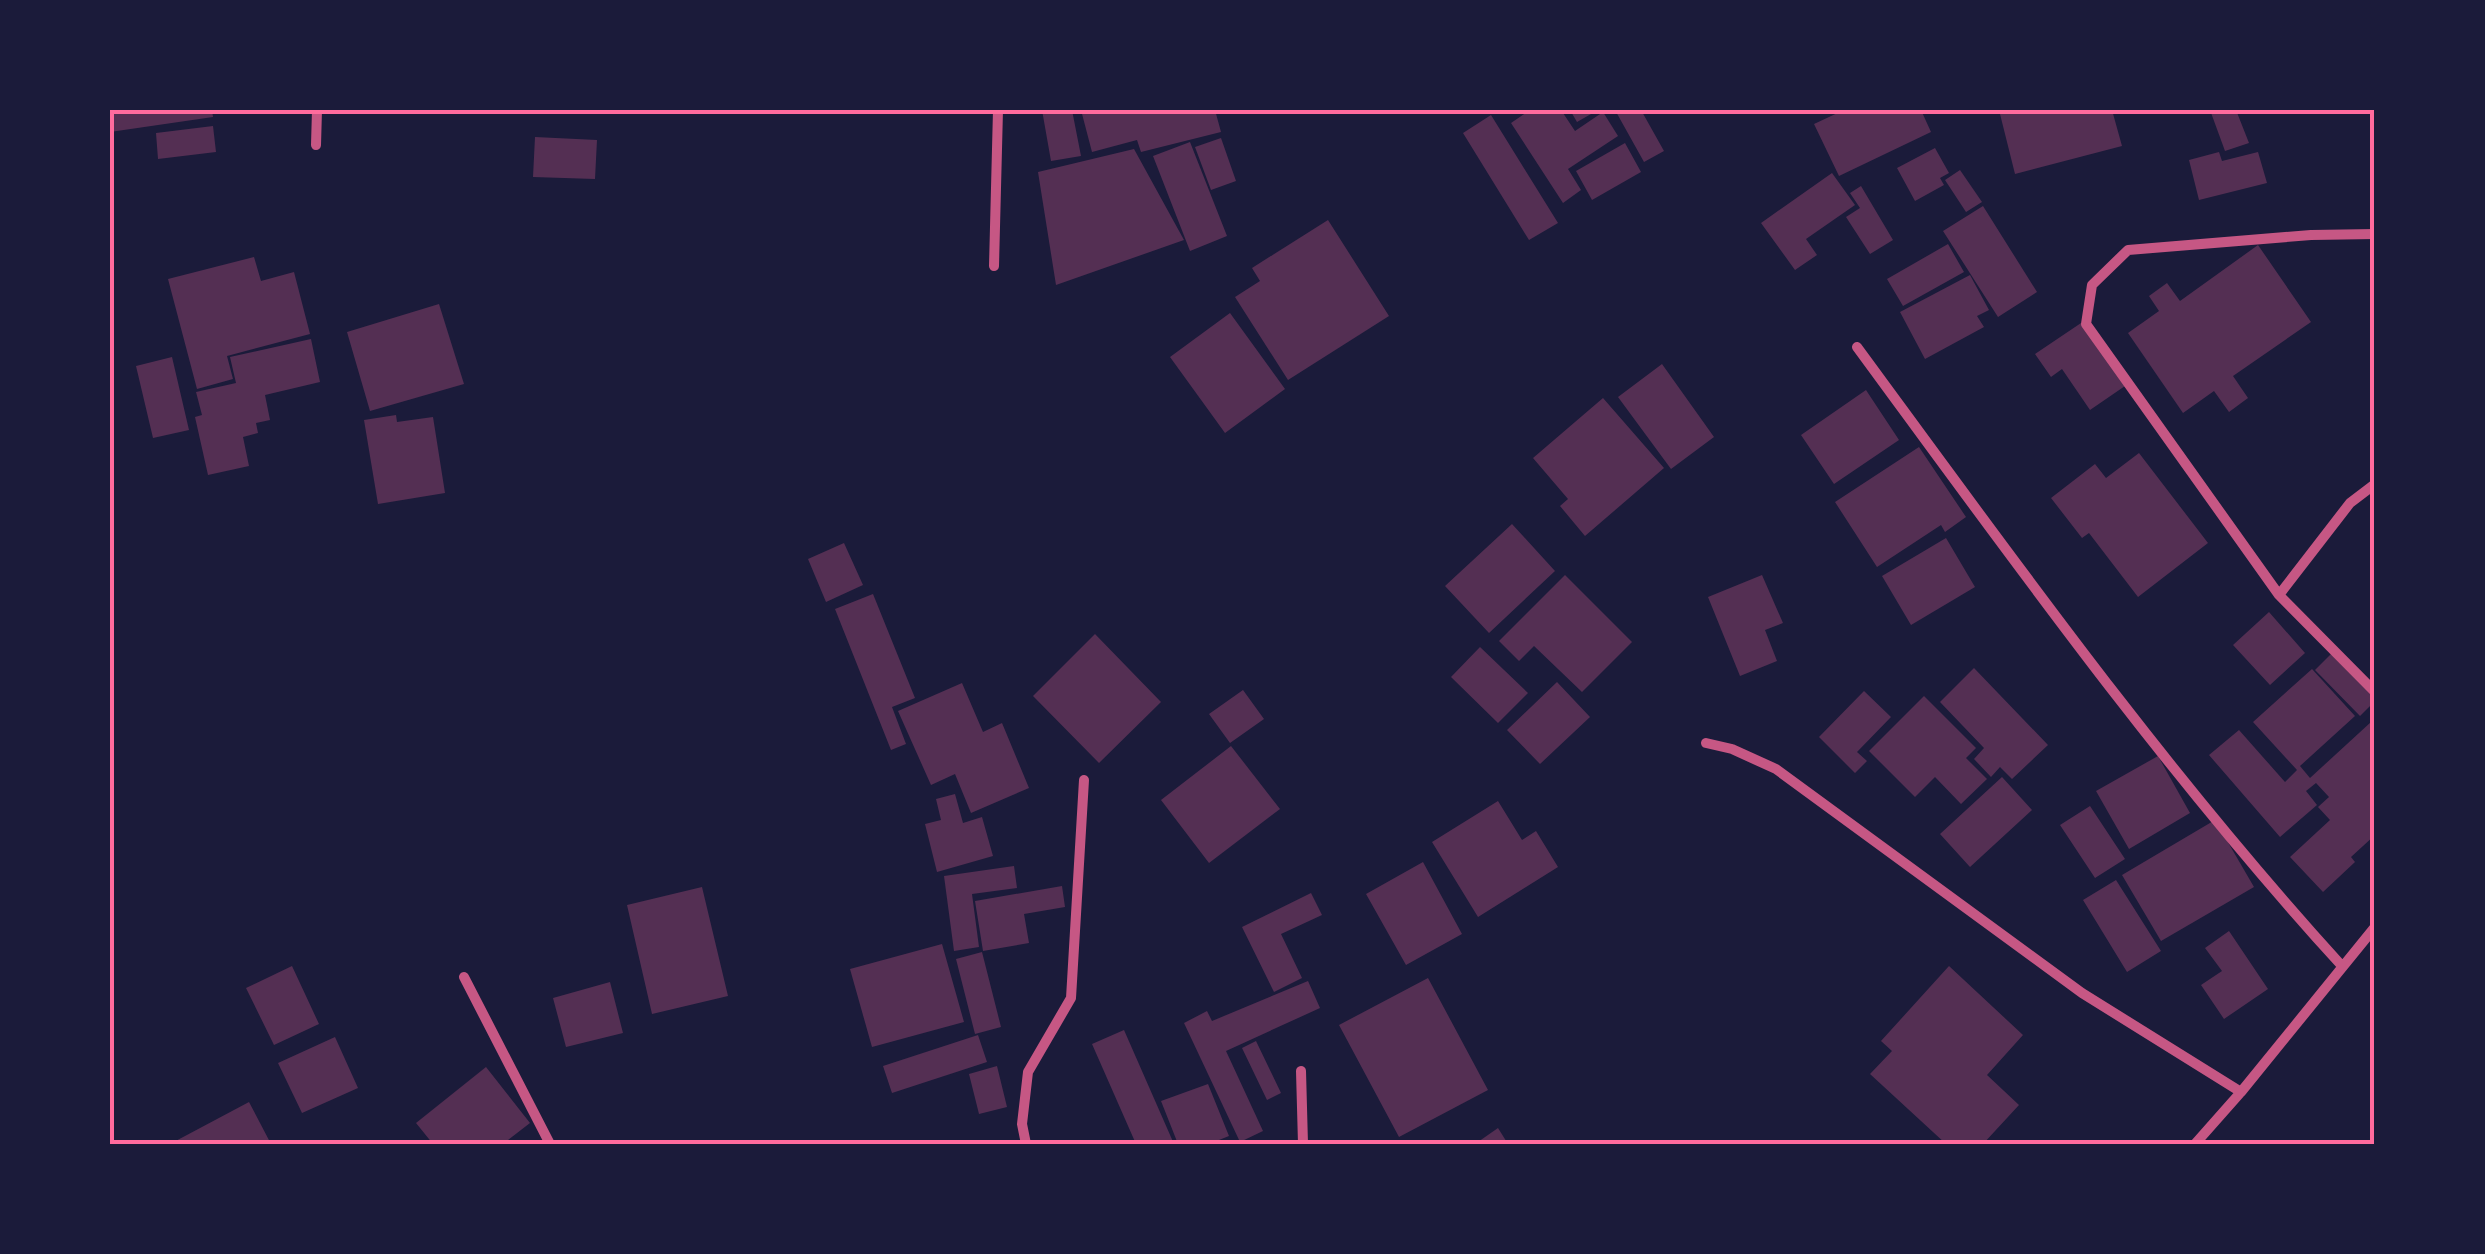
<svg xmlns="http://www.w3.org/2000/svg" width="2485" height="1254" font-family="'DM Sans',sans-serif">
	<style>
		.building { fill: #542f53 }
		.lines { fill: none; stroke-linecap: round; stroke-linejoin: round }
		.minor { stroke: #c65784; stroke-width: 10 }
		.neatline { fill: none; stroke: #ff6b9d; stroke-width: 4 }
	</style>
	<rect width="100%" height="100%" fill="#1b1b3a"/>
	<path class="building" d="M110 110H212L213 117 110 132Z
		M1042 110H1072L1081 156 1051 161Z
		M1081 110H1215L1221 132 1141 152 1137 140 1092 152Z
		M1530 110H1561L1575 131 1603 112 1618 136 1568 169 1581 190 1563 203 1511 123Z
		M1570 110H1598L1577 122Z
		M1615 110H1641L1664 151 1644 162Z
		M1844 110H1921L1931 132 1839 176 1814 124Z
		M1999 110H2112L2122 146 2015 174Z
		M2210 110H2236L2249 143 2225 151Z
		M1491 115 1558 223 1529 240 1463 133Z
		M213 126 216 152 158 159 156 133Z
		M535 137 597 140 595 179 533 177Z
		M1221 138 1236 181 1211 190 1195 147Z
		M1190 142 1227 236 1190 251 1153 156Z
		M1625 143 1641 172 1592 200 1576 171Z
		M1935 148 1949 173 1940 178 1944 185 1915 201 1897 168Z
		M1134 149 1184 240 1056 285 1038 172Z
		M2219 152 2222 161 2258 152 2267 183 2199 200 2189 160Z
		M1960 170 1982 202 1966 212 1945 180Z
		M1832 173 1855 205 1806 239 1817 255 1795 270 1761 223Z
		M1861 186 1893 240 1870 254 1846 217 1860 208 1850 193Z
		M1983 206 2037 292 1998 317 1943 231Z
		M1328 220 1389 316 1288 380 1235 297 1260 281 1252 268Z
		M1948 244 1964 272 1903 306 1887 279Z
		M2258 245 2311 322 2233 376 2248 398 2229 412 2214 391 2183 413 2128 333 2159 311 2149 296 2167 283 2180 301Z
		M254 257 261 281 294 272 310 334 227 356 233 379 197 389 168 279Z
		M1970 275 1989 310 1977 316 1984 327 1925 359 1900 312Z
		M439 304 464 384 370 411 347 332Z
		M1230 313 1285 389 1225 433 1170 357Z
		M2081 323 2125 386 2090 410 2062 369 2051 377 2035 354Z
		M311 339 320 382 265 395 270 420 256 423 258 433 243 437 249 466 208 475 195 417 202 415 196 392 236 383 230 357Z
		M172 357 189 430 153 438 136 366Z
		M1662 364 1714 437 1671 469 1618 397Z
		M1866 390 1899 440 1834 484 1801 435Z
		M1603 398 1664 468 1585 536 1560 506 1568 499 1533 458Z
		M396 415 397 422 433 417 445 493 378 504 364 420Z
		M1919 447 1966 517 1945 532 1941 525 1877 567 1835 502Z
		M2139 453 2208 543 2138 597 2089 533 2082 538 2051 498 2095 464 2106 478Z
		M1512 524 1555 571 1489 633 1445 586Z
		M1946 538 1975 587 1911 625 1882 576Z
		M844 543 863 585 826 602 808 559Z
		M1565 575 1632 642 1582 692 1534 646 1519 661 1499 641Z
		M1762 575 1783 623 1765 630 1777 661 1740 676 1708 597Z
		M873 594 915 698 892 707 906 744 891 750 835 609Z
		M2269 612 2305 653 2270 685 2233 645Z
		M1095 634 1161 702 1099 763 1033 696Z
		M1480 647 1528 693 1498 723 1451 677Z
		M2332 653 2375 696V701L2360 716 2315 670Z
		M1974 668 2048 745 2012 779 2000 767 1991 777 1974 759 1984 748 1940 702Z
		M2312 669 2355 716 2300 766 2310 778 2371 722 2375 726V835L2351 857 2355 862 2323 892 2290 857 2330 820 2318 807 2329 797 2316 783 2306 791 2317 805 2280 837 2209 755 2239 730 2285 782 2297 770 2253 722Z
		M1557 682 1590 717 1540 764 1507 730Z
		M962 683 983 732 1002 723 1029 788 971 813 955 774 931 785 898 711Z
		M1243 690 1264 719 1230 743 1209 714Z
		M1864 691 1891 717 1857 752 1867 761 1855 773 1819 737Z
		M1924 696 1976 748 1966 758 1987 779 1961 804 1935 777 1915 797 1869 751Z
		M1231 746 1280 809 1209 863 1161 800Z
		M2158 756 2190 813 2129 849 2096 791Z
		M2002 777 2032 810 1970 867 1940 834Z
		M955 794 963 823 982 817 993 856 937 872 925 824 941 820 936 799Z
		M1498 801 1522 840 1536 831 1558 867 1478 917 1432 842Z
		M2090 806 2125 859 2095 878 2060 825Z
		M2215 820 2254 887 2161 941 2122 875Z
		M1423 862 1462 934 1406 965 1366 894Z
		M1014 866 1017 888 972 894 979 947 954 951 944 876Z
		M2116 880 2161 951 2127 972 2083 900Z
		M1062 886 1065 907 1024 914 1029 943 983 951 975 901Z
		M702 887 728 996 652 1014 627 905Z
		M1311 893 1322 915 1281 934 1302 978 1274 992 1242 927Z
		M2229 931 2268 989 2224 1019 2201 985 2222 971 2205 948Z
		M942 944 964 1022 872 1047 850 969Z
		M982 952 1001 1027 975 1034 956 959Z
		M292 966 319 1024 274 1045 246 988Z
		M1949 966 2023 1035 1987 1075 2019 1105 1983 1144H1946L1870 1074 1892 1051 1881 1041Z
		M1428 978 1488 1090 1399 1137 1339 1025Z
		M1308 981 1320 1008 1226 1051 1263 1131 1240 1142 1184 1023 1207 1011 1212 1021Z
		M610 982 623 1033 566 1047 553 998Z
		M1124 1030 1174 1144H1136L1092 1044Z
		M978 1035 987 1062 892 1093 883 1066Z
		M335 1037 358 1088 302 1113 278 1063Z
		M1256 1041 1281 1093 1267 1100 1242 1048Z
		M997 1066 1007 1107 979 1114 969 1074Z
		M486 1067 530 1123 503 1144H433L416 1123Z
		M1208 1084 1229 1136 1209 1144H1178L1161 1101Z
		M249 1102 271 1144H170Z
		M1498 1128 1508 1144H1475Z"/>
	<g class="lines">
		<path class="minor" d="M316 145 317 110
			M2375 234 2311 235 2128 250 2092 285 2086 324 2279 595 2375 692
			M994 266 998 110
			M1857 347C2012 558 2165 772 2342 966
			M2279 595 2350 503 2375 484
			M1706 743 1732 749 1776 769 2082 993 2241 1092
			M464 977 550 1144
			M1301 1071 1303 1144
			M1026 1144 1022 1124 1028 1072 1071 998 1084 780
			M2195 1144 2241 1092 2375 927"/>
	</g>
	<rect width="2485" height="1254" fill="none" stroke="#1b1b3a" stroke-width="225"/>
	<rect x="112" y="112" width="2260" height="1030" class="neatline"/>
</svg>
